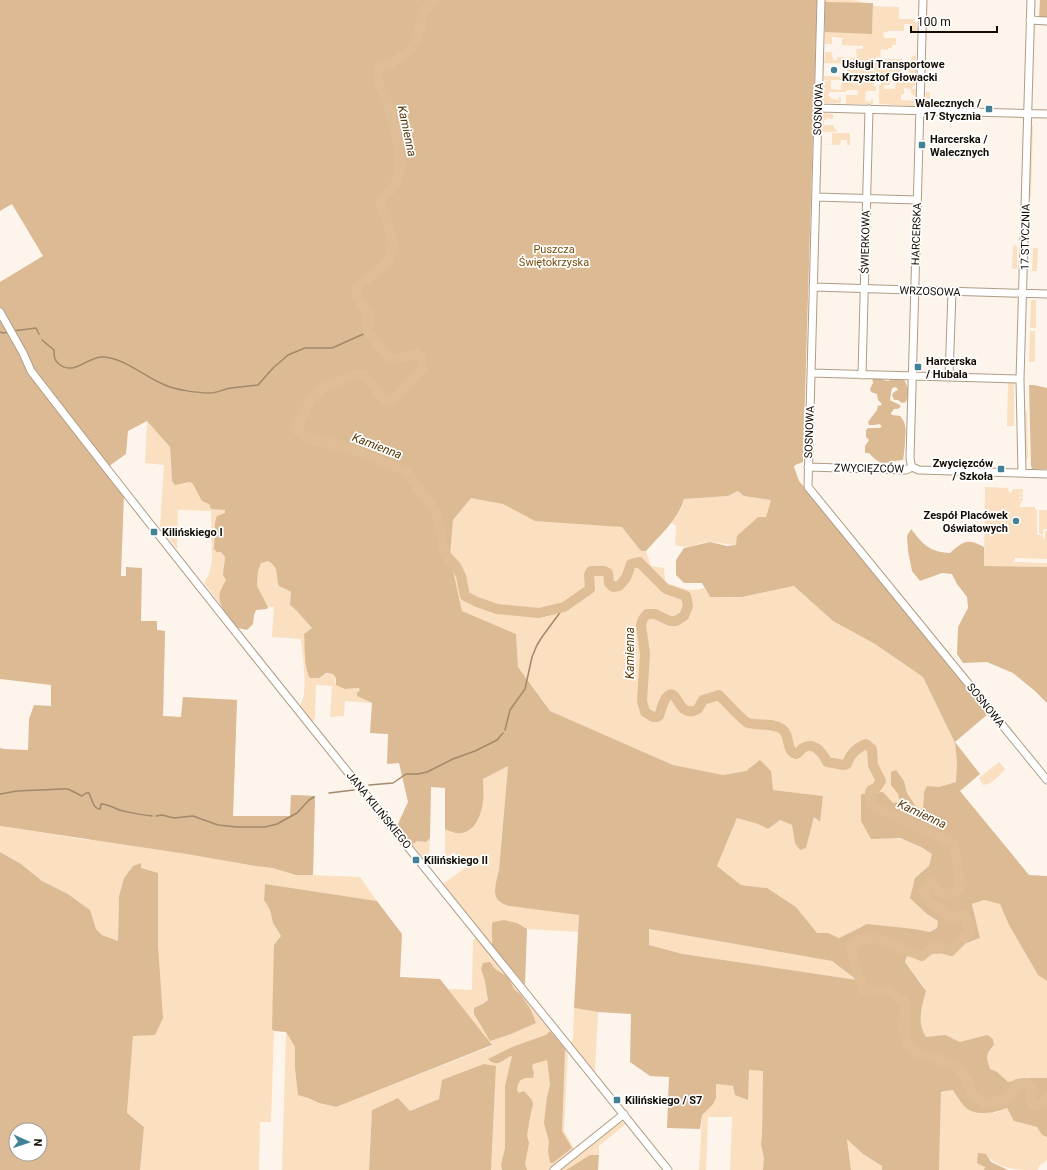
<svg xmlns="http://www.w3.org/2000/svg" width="1047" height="1170" font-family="Roboto,sans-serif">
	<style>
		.green { fill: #fadfc0 }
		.forest { fill: #dbba94; fill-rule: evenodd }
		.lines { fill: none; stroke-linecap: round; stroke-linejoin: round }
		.stream { stroke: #a2896b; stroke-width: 1.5 }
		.river { stroke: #dfbe97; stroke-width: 10 }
		.minor-casing { stroke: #b09c85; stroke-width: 9 }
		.minor { stroke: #fff; stroke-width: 7 }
		.poi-dot { fill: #428196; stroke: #fff; stroke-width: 1.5 }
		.labels { text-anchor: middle; stroke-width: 3.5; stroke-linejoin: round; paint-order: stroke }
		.poi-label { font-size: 11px; font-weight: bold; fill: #140d05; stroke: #fff; text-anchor: start }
		.street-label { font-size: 11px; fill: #140d05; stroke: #fff }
		.park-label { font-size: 11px; fill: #764c08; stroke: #fff }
		.water-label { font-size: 12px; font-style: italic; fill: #5a3a0a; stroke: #fff }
	</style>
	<rect width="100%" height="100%" fill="#fdf5eb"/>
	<path class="green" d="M825 0H853L867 3 872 34 873 6 899 7V19H914L915 23H917V32H911L912 24H904V31H888V32H883L884 38H896V45H892V48H888V50L881 49 880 57 882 58 876 57V59H902V62H907V61H911V57L916 55V77L910 76 909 68H904L901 71 902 81 895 80 890 82V85H884V89H895L896 81H916L915 86H913L912 89H916V97L911 93V89L904 88V94H901V100L916 101V104L913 106 879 104V85H881V81H879L880 74 876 73V70L864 69V71H875L874 86H876V91H868L866 92 865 101 871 102V99H873V104H846V95H858V90H847L846 92H829L828 96 831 97V99L839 100V97H841V103H825L823 101 824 81 831 80V89L841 90 842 80H824V76L845 77V74L851 72 847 73V68H860V64L824 63 825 52H832L833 60H837V57L857 58 856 49H863V46L838 45H842V38L832 37V44H825Z
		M926 92H930V100L938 101V106H925Z
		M823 113 833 114V119L826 118V120H824V125H834V129H837L836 132H822Z
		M1030 126H1033L1031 197H1029Z
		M831 133H850V145H847V140H841L840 145 822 144H832V134Z
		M1013 245 1017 246V269H1012Z
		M1033 248H1038L1037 271H1032Z
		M1031 300H1036V328H1030Z
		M1030 331H1035V362H1029Z
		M1014 381V426H1007L1008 382Z
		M1027 411 1028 458 1025 461 1024 412Z
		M147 421 170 447 171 471 184 484 190 482 225 510V513L214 538V549L221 552 225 557 224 562 226 580 220 591 219 596 222 607 204 583 209 574 212 561 211 511 178 510 177 549 160 527 164 465 145 463Z
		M985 487 1009 488 1007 490 1009 491V493H1011L1013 489H1023V493H1019L1023 494V497H1019V498H1023V501L1021 502 1020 507H1035V509L1037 510V535H1043V539H1045V531H1047V559L1015 558 1014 562 1047 563V567L984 566Z
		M738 491 744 496 771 500 766 517 736 545C727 545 719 542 710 542 696 542 692 550 675 545L676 526 672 523 681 509 684 499 728 496Z
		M471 497 503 504 530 518 621 526 629 533 641 551H646L651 566 664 568 665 582C679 587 690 593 704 588L710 597H742L794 586 833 621 875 644 923 677 955 743 957 762 956 782 924 792 923 809 916 807 893 838C907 838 921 847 932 854L929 866 915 878 927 914 938 921 937 928 930 932 915 929 885 926H862L839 938 828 933H817L796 907 767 888 741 885 717 866 737 818 758 824 768 829 780 820 792 825 793 831 800 849 806 848 814 817 819 822 823 796 773 790 748 769 746 771 723 775 673 765 550 711 518 667 516 634 462 611 450 557 453 520Z
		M1039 510H1047V529H1043V534H1039Z
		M268 560 274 565 277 571V579L282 588 291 592 290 605 296 610 312 628 304 634 307 674H333L336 678 335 683 350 689 360 688 361 698 372 703 345 701 344 716 330 717 332 686 316 685 315 718 312 722 300 705C309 694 302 654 301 639L272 637 274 607H268L257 586 258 571 261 563Z
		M157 621V630L165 631 163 716 181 717 183 697 237 700 233 816H290L291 795 315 796 313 875 360 877 377 901 265 884 264 900 270 910 273 923 281 936 272 1029 274 1031 271 1122H260L259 1170H140L144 1127 127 1113 133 1036V866L124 878 119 896 118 941 102 935 96 929 90 910 68 894 42 881 21 864 0 852V826L89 840Z
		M999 762 1005 769C998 776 994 784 983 785L979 778Z
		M508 765 499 870 495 887 579 915 578 932 527 929 523 927 491 928 493 937 492 945 443 884 466 867 454 852 445 859V829L452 833 469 831C484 815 483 800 483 779Z
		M430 838 429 862 428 864 412 845 417 841 426 842Z
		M984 900 1000 904 1009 925 1038 975 1047 981V1100L910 1038 924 987 905 962 907 956 922 959 931 954 952 953 964 944 980 938 972 904Z
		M649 929 832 961 857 980 683 954 649 945Z
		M477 937 568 1049 564 1131 575 1150 550 1170H491L496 1066 439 1099 410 1111 398 1098 372 1110 369 1170H282L286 1032 295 1047V1069L298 1095 308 1098 319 1103 335 1107 492 1046 448 989 472 990 473 940Z
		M574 1008 598 1012 595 1072 571 1043 573 1039Z
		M748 1070 763 1071 762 1134 761 1144 764 1158V1169L763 1170H730L732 1117H708L706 1170H699L702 1115 704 1112 716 1084 733 1086 748 1099Z
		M953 1090 995 1113 1007 1108 1014 1121 1037 1127 1042 1135 1047 1137V1160L1038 1167V1170C1017 1170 1000 1170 986 1155L984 1170H939L941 1093Z
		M621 1122 627 1123 599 1146V1155H590L566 1170H561Z
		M847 1138 863 1154 882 1166V1170H851Z"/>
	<path class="forest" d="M0 0H817L803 462 795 465 794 467 799 481 804 487 988 714 955 742 980 774 960 791 1029 875 1047 876V981L1038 975 1009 925 1000 904 984 900 972 904 980 938 964 944 952 953 931 954 922 959 907 956 905 962 926 991C922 1006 916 1023 926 1037L945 1035 960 1042 987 1035 993 1039 994 1045C985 1054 986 1057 990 1069L997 1072 1008 1082 1030 1078H1047V1137L1042 1135 1037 1127 1014 1121 1007 1108C995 1113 974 1117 964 1106 960 1101 956 1095 953 1090L941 1092 939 1170H882V1166L863 1154 847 1139 851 1170H763L764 1158 761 1144 762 1134 763 1071 749 1070 748 1100 735 1095 733 1086 716 1084V1098L713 1104 702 1115 700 1129 667 1128 669 1077 650 1076 630 1062 631 1014 598 1012 574 1008 579 915 510 906C489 901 495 887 499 870L508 766 483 779C483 786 484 794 483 802 480 823 468 842 445 829V788L431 787 430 838 426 842 417 841 412 845 397 826 408 802 399 763 387 764 388 734 370 733 372 703 357 696V693L360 690 359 688 345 689 336 685V678L333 674 326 673 319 678H310C304 671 305 644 304 634L312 628 296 610 290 605 291 592 279 586C275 574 280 568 268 561L261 563 258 571 257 586 268 607 267 609 256 610 254 615 253 624 247 630 238 628C230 619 216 605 220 592 221 588 224 584 226 580L223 575 225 557 221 552H217L214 549 215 523 217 516 225 513V510L211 509 209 504 202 501 193 484 190 482 175 485 172 481 170 447 147 421 128 431 126 454 105 469 124 494 121 576H126V567L142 568 141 621H157V630L165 631 163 716 181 717 183 697 237 700 233 816H290L291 795 315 796 313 875H296L273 868 256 866 187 854 0 826V748L4 749 28 750 29 719 34 705 51 706V685L0 679V282L43 256 12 204 0 211ZM738 491 744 496 771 500 766 517H758L737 536 736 545 727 546 710 542 684 548 676 560V575L684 583H702L710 597H742L794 586 833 621 875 644 923 677 955 743 957 762 956 782 939 787 927 786 924 792 923 809 916 807 907 793 904 781 896 770 891 772V785L898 794 900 802 893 803 883 792 861 794V821L871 839 900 838 921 847 932 854 929 866 915 878 910 898 927 914 938 921 937 928 930 932 915 929 867 924 839 938 828 933H817L796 907 767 888 741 885 717 866 737 818 758 824 768 829 780 820 792 825 795 843 800 850 806 848 814 817 820 822 823 796 773 790 771 771 760 760 746 771 723 775 673 765 550 711 518 667 516 634 462 611 450 557 453 520 471 498 503 504 535 521 622 527 641 551H646C660 535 678 520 684 499L728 496ZM649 929 832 961 857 980 683 954 649 945Z
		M1040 0H1047V18H1039Z
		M825 2 873 3 872 34 825 32Z
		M872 377C880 377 881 380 888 381L894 378 904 379 909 391 906 402 902 403 898 400H894L892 395 894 392 898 390 896 387 892 388 890 400C894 403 898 403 901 406L898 409H894L891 413 892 415 900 416C907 424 906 431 905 440 905 447 904 453 903 460 885 461 883 469 869 453H865V446L869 440 866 437V430L868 428H880L882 426 879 424 875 425H869L868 422 877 410 878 405 880 406 882 404 878 400 877 394 871 392 870 389 873 383Z
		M1034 385 1047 388V469H1032L1031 466 1029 385Z
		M911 529C923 544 929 552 950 553 963 541 968 538 984 547V566L1047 567V703L1035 691 1013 673 987 662 963 663 957 654 958 627 968 608 967 597 957 584 952 574 942 573 920 581 912 571 908 551 907 536Z
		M0 852 21 864 42 881 68 894 90 910 96 929 102 935 118 941 119 896 124 878 133 866 141 863V868L158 873V946L163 1018 155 1035 133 1036 127 1113 144 1127 140 1170H0ZM16 1130H40V1154H16Z
		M265 884 377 901 402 934 400 977 440 979 492 1045 336 1107 319 1103 308 1098 298 1095 295 1069V1047L286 1032 274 1031 272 1029 274 945 281 936 273 923 270 910 264 900Z
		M504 920 517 923 527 929 525 985 492 945C493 937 490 930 493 922Z
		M490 962 495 969 508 977 514 989 521 995 531 1010 536 1023 511 1034 490 1041 474 1014V1008L483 1004 488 1000 485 981 481 969 483 963Z
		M550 1031 565 1049 562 1131 572 1148 553 1163H550L548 1151 549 1142 544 1123 547 1097 550 1085 548 1066 547 1060 533 1064 532 1067 534 1072 533 1078C523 1077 518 1079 517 1090L519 1093 524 1091 532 1100 533 1104 530 1117 527 1136 529 1143 525 1164 527 1170H502L501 1165 505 1148V1086L512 1056C506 1057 500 1065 495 1063 492 1063 490 1061 488 1059L512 1047 546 1035Z
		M484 1064 496 1066 491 1170H369L372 1110 398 1098 410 1111 439 1099 442 1080Z
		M978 1153 986 1154 991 1162 1008 1170H984L985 1167 977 1163Z
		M590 1155H599L598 1170H566Z"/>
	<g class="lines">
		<path class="stream" d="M13 331 36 328 39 334
			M0 332 3 333 8 332
			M42 340 54 350C54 356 54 360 59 364 75 377 88 355 104 357 127 359 144 377 165 385 176 390 198 393 210 393 217 393 224 389 231 388 240 387 249 386 258 385L273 368 288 355 305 348H332L368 332
			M505 730 510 710 525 689 532 657 537 645 542 637 564 607
			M369 785 393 783 406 774H418L427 772 453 759 475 751 497 740 503 733
			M329 793 354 790
			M0 794 17 791 62 789H68L82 796 86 793H89C92 799 93 809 100 809L101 804C109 804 115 809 123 811 133 813 142 815 152 816
			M156 816 162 815 174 818 193 816 218 825 237 827H265L277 824 297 813 309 800 314 797"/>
		<path class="river" d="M435 0C417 13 424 24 416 41 409 56 392 62 378 69 377 89 385 93 390 110 395 126 397 143 400 160 401 169 398 181 392 189 388 194 381 196 381 203 381 209 384 215 387 221 393 235 395 249 388 263L357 286 356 295 368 313V332L389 357 397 359 417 354 422 358V368L395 399 390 401 384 399 364 375 357 374 319 390 312 398 296 429 309 439 350 448 370 457 406 471 436 512 445 554 456 566 461 576 465 596 477 602 497 609 539 613 564 607 590 589 589 575 591 571H604L608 573 609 583 613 587 619 586 626 578 631 564 639 562 666 589 686 596 688 606 684 616 676 621H670L655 614H647L643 619 641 625 645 654 642 701 645 712 653 717H656L659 716C661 710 663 702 666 698 678 683 677 721 698 709L703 700 719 695C724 700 743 721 748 723 758 726 772 722 782 729 791 735 785 751 796 754 799 753 800 750 803 748 815 741 823 754 827 762L844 765 847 764C850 754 856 748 866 744L872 749 873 765 881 781 876 788 871 790 870 792 872 805 954 844C955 856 959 870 960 882 960 893 947 897 938 892 935 890 933 885 930 883L923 891 930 902 950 917 965 915 970 932 951 951 934 946 922 956 873 937 853 944C848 954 860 978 864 990H888L905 1003 904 1029 907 1043 914 1051 957 1066 967 1081 972 1096 985 1103 1007 1100 1017 1084 1025 1083 1032 1089 1031 1100 1035 1105 1043 1103 1047 1097"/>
		<defs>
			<path id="minor" d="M821 0 808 487 1047 780
				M1030 20 1047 21
				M818 108 1047 114
				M816 197 917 200
				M813 287 1047 294
				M0 312 23 353 31 371C239 641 455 904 668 1170
				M811 373 1020 379
				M862 375 869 109
				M949 377 952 292
				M808 467 906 470 912 467
				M912 467 911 464 910 458 923 0
				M912 467 919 470 1047 474
				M1022 473 1020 379 1031 0
				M554 1170 624 1114"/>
		</defs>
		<use href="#minor" class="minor-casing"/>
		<use href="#minor" class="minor"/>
	</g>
	<g class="poi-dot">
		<circle cx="834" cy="70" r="4"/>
		<rect x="985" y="105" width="8" height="8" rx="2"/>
		<rect x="918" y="141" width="8" height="8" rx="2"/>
		<rect x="914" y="363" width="8" height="8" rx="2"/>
		<rect x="997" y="465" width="8" height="8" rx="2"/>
		<circle cx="1016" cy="521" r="4"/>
		<rect x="150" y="528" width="8" height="8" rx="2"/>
		<rect x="412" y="856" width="8" height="8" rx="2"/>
		<rect x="613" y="1096" width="8" height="8" rx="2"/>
	</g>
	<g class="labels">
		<g class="poi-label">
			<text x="842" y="68">Usługi Transportowe<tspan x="842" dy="13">Krzysztof Głowacki</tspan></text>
			<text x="981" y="107" text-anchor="end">Walecznych /<tspan x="981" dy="13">17 Stycznia</tspan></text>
			<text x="930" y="143">Harcerska /<tspan x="930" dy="13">Walecznych</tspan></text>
			<text x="926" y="365">Harcerska<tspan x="926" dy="13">/ Hubala</tspan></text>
			<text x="993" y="467" text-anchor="end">Zwycięzców<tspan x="993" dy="13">/ Szkoła</tspan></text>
			<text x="1008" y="519" text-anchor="end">Zespół Placówek<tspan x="1008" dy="13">Oświatowych</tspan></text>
			<text x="162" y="536">Kilińskiego I</text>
			<text x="424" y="864">Kilińskiego II</text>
			<text x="625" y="1104">Kilińskiego / S7</text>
		</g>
		<g class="street-label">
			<text transform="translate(818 109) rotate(-88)" y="4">SOSNOWA</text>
			<text transform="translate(916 234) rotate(-88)" y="4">HARCERSKA</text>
			<text transform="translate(1025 237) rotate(-89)" y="4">17 STYCZNIA</text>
			<text transform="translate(865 242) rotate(-89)" y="4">ŚWIERKOWA</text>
			<text transform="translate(930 291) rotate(2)" y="4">WRZOSOWA</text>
			<text transform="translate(809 432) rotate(-88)" y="4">SOSNOWA</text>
			<text transform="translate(869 468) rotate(1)" y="4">ZWYCIĘZCÓW</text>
			<text transform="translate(986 705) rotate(51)" y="4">SOSNOWA</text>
			<text transform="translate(379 810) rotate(51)" y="4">JANA KILIŃSKIEGO</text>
		</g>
		<g class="park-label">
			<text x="554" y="253">Puszcza<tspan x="554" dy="13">Świętokrzyska</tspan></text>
		</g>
		<g class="water-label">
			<text transform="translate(407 131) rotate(78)" y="4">Kamienna</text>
			<text transform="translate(377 446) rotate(21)" y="4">Kamienna</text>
			<text transform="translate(630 653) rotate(-90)" y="4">Kamienna</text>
			<text transform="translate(922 814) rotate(25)" y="4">Kamienna</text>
		</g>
	</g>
	<g transform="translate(28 1142) rotate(93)"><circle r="19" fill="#ffffff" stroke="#a19e9b"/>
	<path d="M0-3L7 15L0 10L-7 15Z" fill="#428196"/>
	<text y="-6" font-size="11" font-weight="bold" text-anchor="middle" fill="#140d05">N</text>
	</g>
	<path d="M911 26v6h86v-6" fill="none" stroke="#140d05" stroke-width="2"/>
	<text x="917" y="26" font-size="12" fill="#140d05" stroke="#ffffff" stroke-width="3" paint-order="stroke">100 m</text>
</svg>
